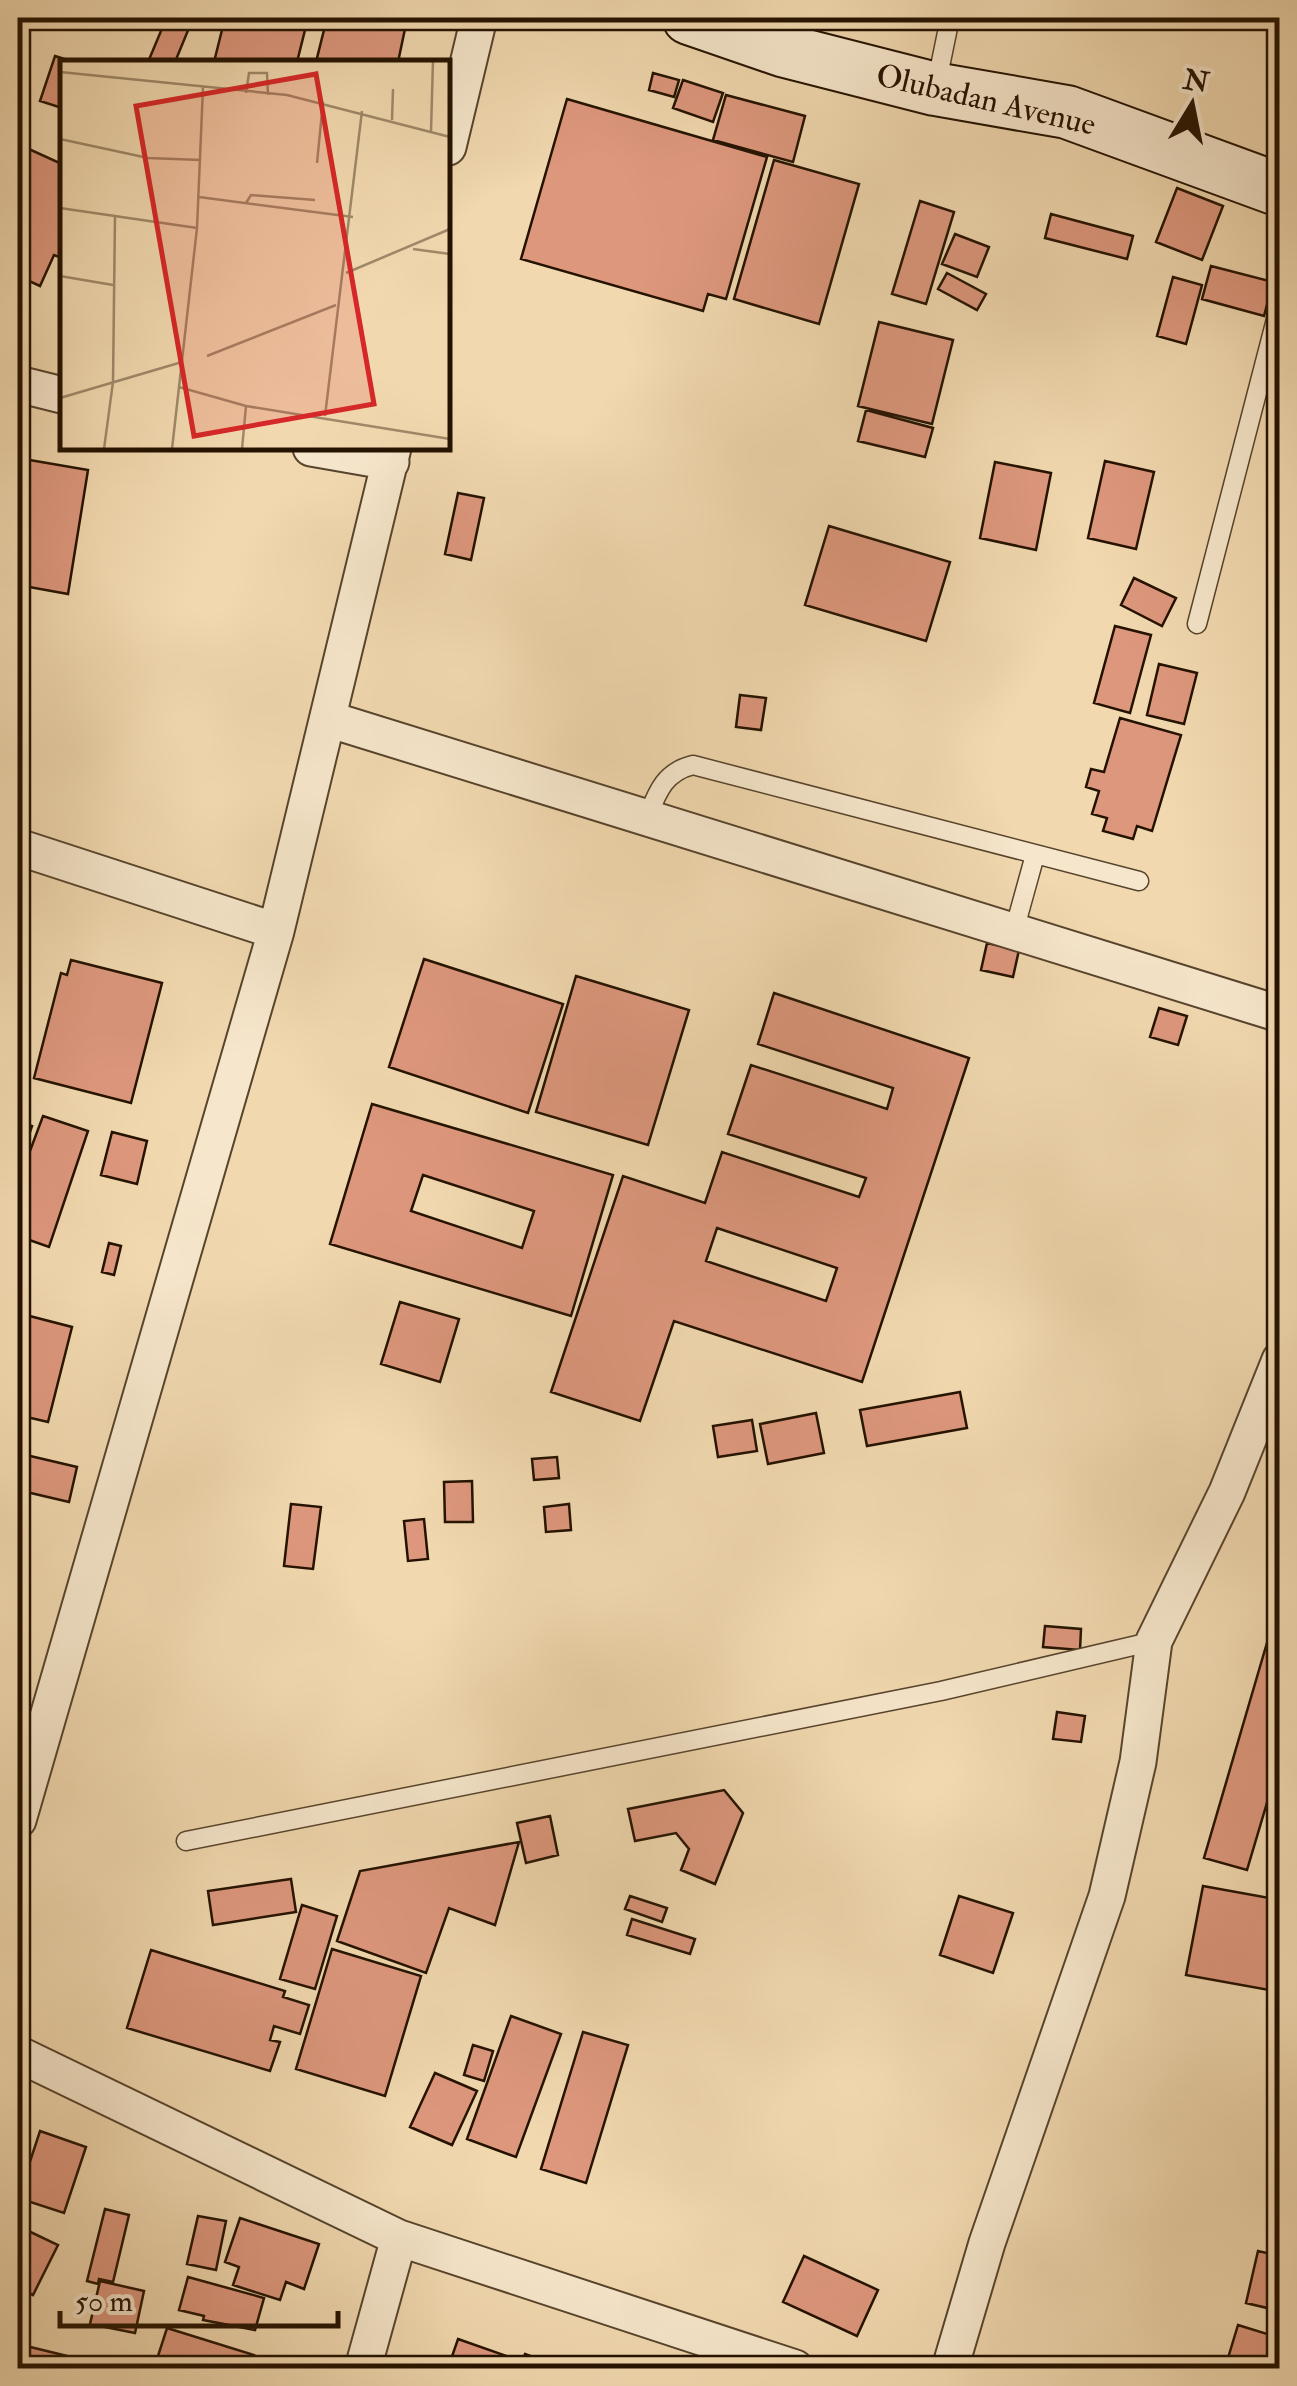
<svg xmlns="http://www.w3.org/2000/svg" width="1297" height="2386" font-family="'IM FELL Double Pica',serif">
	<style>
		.building { fill: #dd977d; stroke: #241200; stroke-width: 2.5; fill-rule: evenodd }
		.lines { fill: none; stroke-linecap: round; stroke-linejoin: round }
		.lane-casing { stroke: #57442c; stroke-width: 21 }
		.street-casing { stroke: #57442c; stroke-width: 39 }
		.secondary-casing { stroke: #241200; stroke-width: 56 }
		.lane { stroke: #f6e6cb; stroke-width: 18 }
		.street { stroke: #f6e6cb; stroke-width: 35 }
		.secondary { stroke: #f6e6cb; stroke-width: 52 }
		.labels { text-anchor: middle; stroke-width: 10; stroke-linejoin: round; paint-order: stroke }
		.street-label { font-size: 32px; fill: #241200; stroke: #f6e6cb }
		.inset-road { fill: none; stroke: #9f8969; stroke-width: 2.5 }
		.view { fill: #d62828; fill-opacity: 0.15; stroke: #d62828; stroke-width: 5 }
		.inset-edge { fill: none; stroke: #241200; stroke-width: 5 }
	</style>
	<rect width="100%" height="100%" fill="#f1d8af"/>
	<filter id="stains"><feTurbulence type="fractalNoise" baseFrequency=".002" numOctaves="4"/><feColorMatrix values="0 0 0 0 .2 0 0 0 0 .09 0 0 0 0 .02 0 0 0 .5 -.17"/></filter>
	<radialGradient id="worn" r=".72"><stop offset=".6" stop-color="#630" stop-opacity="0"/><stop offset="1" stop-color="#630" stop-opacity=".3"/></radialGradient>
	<path class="building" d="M225 18H308L297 62H214Z
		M327 18H356L405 29 398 62H316Z
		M166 19 189 28 175 62H148Z
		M55 56 74 62H62V108L40 101Z
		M653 73 679 80 674 97 649 90Z
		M683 80 723 93 713 122 673 108Z
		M726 95 805 116 793 162 713 140Z
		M567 99 767 157 726 299 708 294 703 311 521 259Z
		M20 145 62 164V258L54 255 40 286 18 276Z
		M774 160 859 184 819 324 734 299Z
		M1177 188 1223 206 1202 260 1156 242Z
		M920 201 954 212 926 304 892 294Z
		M1051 214 1133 236 1127 259 1045 238Z
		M955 234 989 247 977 277 942 264Z
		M1211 266 1273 282 1264 316 1202 299Z
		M947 273 986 294 977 310 938 289Z
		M1173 277 1202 285 1186 344 1157 336Z
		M879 322 953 340 932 424 858 406Z
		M866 410 933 428 925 457 858 441Z
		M18 458 88 470 68 594 18 585Z
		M1105 461 1154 472 1136 549 1088 538Z
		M995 462 1051 473 1036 550 980 538Z
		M458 493 484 498 471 560 445 554Z
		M829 526 950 562 926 641 805 605Z
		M1134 578 1176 598 1162 626 1121 605Z
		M1115 626 1151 635 1130 713 1094 703Z
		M1159 664 1197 673 1184 724 1147 715Z
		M740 695 766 698 761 730 736 727Z
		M1120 718 1181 735 1152 831 1137 826 1133 839 1103 831 1107 818 1092 814 1099 791 1086 787 1091 769 1104 772Z
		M987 943 1019 950 1013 977 981 970Z
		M424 959 563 1004 528 1113 389 1067Z
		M71 960 162 983 131 1103 34 1078 61 973 67 975Z
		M576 976 689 1010 648 1145 536 1112Z
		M774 993 969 1058 862 1382 674 1321 640 1421 551 1392 623 1176 705 1203 722 1152 859 1197 866 1178 728 1134 751 1065 887 1109 893 1088 758 1044ZM717 1228 837 1268 826 1301 706 1261Z
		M1159 1008 1187 1016 1178 1045 1150 1037Z
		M372 1104 613 1175 571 1316 330 1244ZM423 1175 534 1211 522 1248 411 1211Z
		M43 1116 88 1131 49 1247 18 1236V1183Z
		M18 1122 32 1126 18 1167Z
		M112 1132 147 1141 137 1184 101 1175Z
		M109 1243 121 1246 114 1275 102 1272Z
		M400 1302 459 1319 440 1382 381 1364Z
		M18 1313 72 1327 48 1422 18 1415Z
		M960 1392 967 1428 867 1446 860 1410Z
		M816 1413 824 1453 768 1464 760 1424Z
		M752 1420 757 1451 718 1457 713 1426Z
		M26 1455 77 1467 69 1502 18 1490Z
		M557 1457 559 1478 534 1480 532 1459Z
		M472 1481 473 1522H445L444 1482Z
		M291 1504 321 1507 313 1569 284 1566Z
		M569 1504 571 1530 546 1532 544 1507Z
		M424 1519 428 1559 408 1561 404 1521Z
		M1045 1626 1081 1629 1080 1650 1043 1647Z
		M1271 1629 1280 1632V1759L1247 1870 1204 1858Z
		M1057 1712 1085 1716 1081 1742 1053 1739Z
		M724 1790 743 1813 715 1884 681 1870 689 1849 676 1833 635 1841 628 1809Z
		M550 1816 558 1855 526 1863 517 1823Z
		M519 1842 495 1925 449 1908 426 1973 337 1941 360 1871Z
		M291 1879 296 1912 213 1925 208 1891Z
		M1203 1886 1280 1900V1992L1186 1975Z
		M630 1896 667 1908 662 1922 625 1909Z
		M959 1896 1013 1913 993 1973 940 1955Z
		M302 1905 337 1916 315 1989 280 1979Z
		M632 1919 695 1939 690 1954 627 1935Z
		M332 1949 421 1976 385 2096 296 2069Z
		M151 1950 285 1991 283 1997 309 2005 300 2034 274 2026 270 2040 280 2042 270 2071 127 2028Z
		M511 2016 561 2034 516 2157 467 2139Z
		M583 2032 628 2045 586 2183 541 2169Z
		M473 2045 493 2051 484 2081 464 2075Z
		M435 2073 477 2091 452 2145 410 2127Z
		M40 2131 86 2147 64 2213 18 2198Z
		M105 2209 129 2215 113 2282 99 2279 98 2284 87 2281Z
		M198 2216 226 2221 216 2270 187 2264Z
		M240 2218 319 2244 304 2289 286 2282 280 2300 233 2285 239 2267 225 2262Z
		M18 2226 58 2245 33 2295 18 2288Z
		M1258 2251 1280 2256V2311L1246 2303Z
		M804 2256 878 2290 857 2336 783 2302Z
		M188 2277 264 2298 255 2330 203 2320 204 2316 179 2310Z
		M100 2281 144 2291 135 2333 90 2324Z
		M1238 2325 1280 2338V2368H1225Z
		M167 2328 254 2355 250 2368H198L158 2356Z
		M458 2339 512 2358 509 2368H448Z
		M18 2344 67 2356 63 2368H18Z
		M525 2354 562 2368H519Z"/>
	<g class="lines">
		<defs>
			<path id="lane" d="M936 86 950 18
				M1197 624 1280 304
				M647 818C657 793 664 772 693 765L1139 881
				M1014 931 1035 855
				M186 1841 941 1691 1154 1641"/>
			<path id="street" d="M448 147 479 18
				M18 384 62 395
				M311 448 391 462
				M328 719 1280 1014
				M18 847 276 931
				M18 1820 276 931 393 448
				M18 2054 399 2238 795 2368
				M363 2368 399 2238
				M950 2368 987 2243 1107 1896 1138 1762 1154 1641 1227 1492 1280 1360"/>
			<path id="secondary" d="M689 18 782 50 935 89 1067 112 1280 190"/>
		</defs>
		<use href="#lane" class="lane-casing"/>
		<use href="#street" class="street-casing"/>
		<use href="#secondary" class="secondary-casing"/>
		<use href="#lane" class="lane"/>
		<use href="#street" class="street"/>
		<use href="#secondary" class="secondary"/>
	</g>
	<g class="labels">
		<g class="street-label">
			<text transform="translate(986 99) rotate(13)" y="11">Olubadan Avenue</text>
		</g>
	</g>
	<g transform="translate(60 60)">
		<rect width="390" height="390" fill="#f1d8af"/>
		<path class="inset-road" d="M0 12 227 35 390 77M186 33 189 13H207L208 35M332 60 333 29M371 71 373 1M0 79 88 98 141 100M257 103 263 42M139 137 293 157M186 143 191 135 255 140M0 148 137 168M353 189 390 194M286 213 390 169M0 216 53 225M147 296 276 245M119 327 186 346 390 379M0 338 122 302M265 356 302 51M44 389 53 322 55 156M112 389 137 168 143 27M182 389 186 346"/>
		<path class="view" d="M256 14 314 344 134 376 76 46Z"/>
		<rect width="390" height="390" class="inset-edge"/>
	</g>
	<rect width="1297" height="2386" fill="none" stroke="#f1d8af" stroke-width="60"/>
	<rect x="20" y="20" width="1257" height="2346" fill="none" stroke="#241200" stroke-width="5"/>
	<rect x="30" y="30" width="1237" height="2326" fill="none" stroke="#241200" stroke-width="2.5"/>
	<g transform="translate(1192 105) rotate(10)" stroke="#f6e6cb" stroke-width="8" paint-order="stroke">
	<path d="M0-8L18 38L0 25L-18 38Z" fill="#241200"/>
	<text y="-15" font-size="28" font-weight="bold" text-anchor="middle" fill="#241200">N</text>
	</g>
	<path d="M60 2311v15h278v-15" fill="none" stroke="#241200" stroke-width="5"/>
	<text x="75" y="2311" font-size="30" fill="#241200" stroke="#f6e6cb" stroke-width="8" paint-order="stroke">50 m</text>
	<rect width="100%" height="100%" filter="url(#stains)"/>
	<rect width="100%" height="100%" fill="url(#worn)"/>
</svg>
